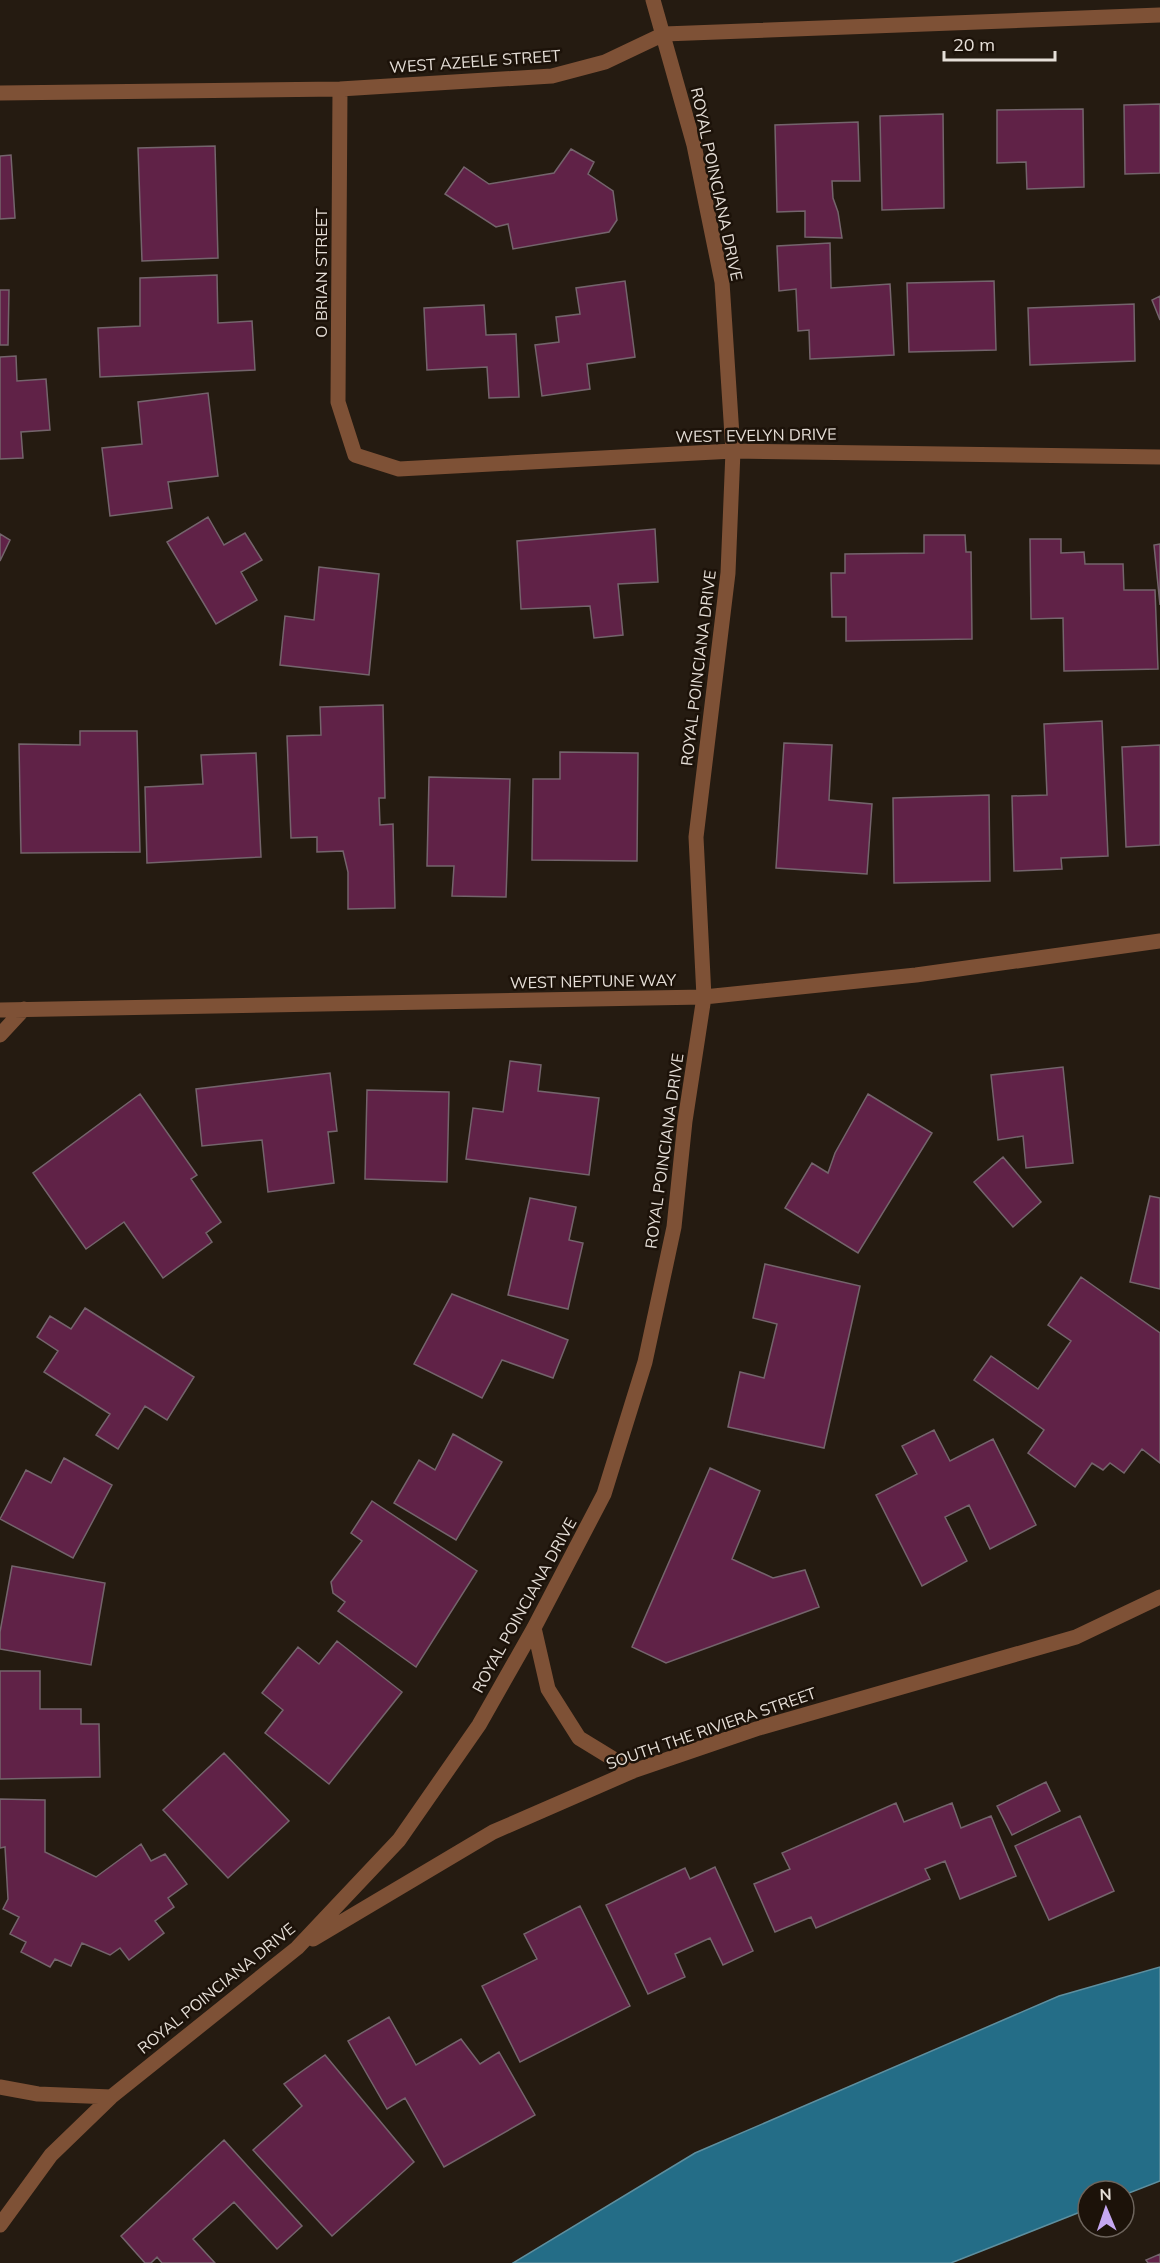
<svg xmlns="http://www.w3.org/2000/svg" width="1160" height="2263" font-family="Mulish,sans-serif">
	<style>
		.water { fill: #246d87; stroke: #5e8f9f; stroke-width: 1.5 }
		.building { fill: #602247; stroke: #74646c; stroke-width: 1.5 }
		.lines { fill: none; stroke-linecap: round; stroke-linejoin: round }
		.street { stroke: #7e5136; stroke-width: 15 }
		.labels { text-anchor: middle; stroke-width: 5; stroke-linejoin: round; paint-order: stroke }
		.street-label { font-size: 16px; fill: #e6dfd8; stroke: #1c1209 }
	</style>
	<rect width="100%" height="100%" fill="#251b11"/>
	<path class="water" d="M1160 1967V2181L1124 2195V2191H1088V2209L951 2263H513L695 2153 1059 1996Z"/>
	<path class="building" d="M1160 104V173L1125 174 1124 105Z
		M1083 109 1084 187 1027 189 1026 162 997 163V110Z
		M943 114 944 208 882 210 880 116Z
		M858 122 860 181H832L833 198 838 212 842 238 805 237V211L777 212 775 125Z
		M215 146 218 258 142 261 138 148Z
		M571 149 594 162 588 174 613 191 617 220 609 232 513 249 508 224 496 227 445 194 464 167 489 184 554 173Z
		M11 155 15 218 0 219V156Z
		M830 243 831 288 890 284 894 355 810 359 809 330 798 331 796 289 779 291 777 246Z
		M217 275 218 323 252 321 255 370 100 377 98 328 140 326V278Z
		M625 281 635 357 587 364 590 389 542 396 535 345 559 342 556 317 580 314 576 288Z
		M994 281 996 350 909 352 907 283Z
		M0 290H9L8 345H0Z
		M1160 296V320L1152 300Z
		M1134 304 1135 361 1030 365 1028 308Z
		M484 305 486 335 516 334 519 397 489 398 487 367 427 370 424 308Z
		M16 356 17 381 46 379 50 430 21 432 23 458 0 459V357Z
		M208 393 218 476 168 482 172 508 110 516 102 448 142 444 138 402Z
		M208 517 224 545 245 533 262 560 241 572 257 600 216 624 167 542Z
		M655 529 658 582 618 584 623 635 594 638 590 606 521 609 517 541Z
		M0 534 10 540 0 561Z
		M924 535H965L966 552H971L972 639 846 641V617H832L831 573H845V554L924 553Z
		M1030 539H1061V553L1084 552 1085 564H1123L1124 590H1155L1158 669 1064 671 1063 618 1031 619Z
		M1160 544V605L1154 545Z
		M319 567 379 574 369 675 280 665 285 616 314 620Z
		M383 705 385 798H379L380 825 393 824 395 908 348 909V872L343 851 317 852V837L291 838 287 736 321 735 320 707Z
		M1102 721 1108 856 1061 858 1062 869 1014 871 1012 796 1047 795 1044 724Z
		M80 731H137L140 852 21 853 19 744 80 745Z
		M784 743 832 745 829 800 872 804 867 874 776 868Z
		M1160 745V845L1126 847 1122 747Z
		M560 752 638 753 637 861 532 860 533 779H560Z
		M256 753 261 857 147 863 145 787 203 784 201 755Z
		M429 777 510 779 506 897 452 896 454 866H427Z
		M989 795 990 881 894 883 893 798Z
		M510 1061 541 1065 538 1091 599 1098 589 1175 466 1159 473 1108 503 1112Z
		M1063 1067 1073 1163 1026 1168 1023 1136 998 1140 991 1075Z
		M330 1073 337 1131 328 1132 334 1183 268 1192 262 1140 202 1146 196 1089Z
		M367 1090 449 1092 447 1182 365 1179Z
		M140 1094 197 1175 191 1179 221 1222 206 1233 212 1242 163 1278 124 1222 86 1249 33 1173Z
		M868 1094 932 1133 858 1253 785 1208 812 1163 828 1173 835 1153Z
		M1003 1157 1041 1202 1013 1227 974 1182Z
		M1150 1196 1160 1198V1289L1130 1282Z
		M530 1198 576 1207 569 1240 583 1243 568 1309 508 1295Z
		M765 1264 860 1286 824 1448 728 1427 740 1372 764 1378 777 1324 753 1318Z
		M1081 1277 1160 1333V1463L1142 1449 1124 1473 1110 1463 1103 1470 1092 1463 1075 1487 1028 1453 1044 1430 974 1380 991 1356 1038 1389 1071 1341 1048 1325Z
		M452 1294 568 1340 553 1378 502 1360 482 1398 414 1364Z
		M85 1308 194 1377 167 1420 145 1406 118 1449 96 1435 110 1414 44 1372 58 1351 37 1337 50 1316 71 1329Z
		M934 1430 950 1461 993 1439 1036 1525 990 1549 969 1505 945 1517 967 1561 922 1586 876 1495 917 1474 902 1446Z
		M453 1434 502 1462 456 1540 394 1503 419 1460 435 1470Z
		M64 1458 112 1485 73 1558 0 1519 26 1470 51 1483Z
		M710 1468 760 1491 732 1559 773 1578 805 1570 819 1607 666 1663 632 1647Z
		M372 1501 477 1571 416 1667 338 1611 345 1602 333 1593 331 1582 362 1541 351 1533Z
		M12 1566 105 1583 91 1665 0 1649V1632Z
		M337 1641 402 1692 329 1784 265 1733 283 1710 262 1693 298 1647 319 1664Z
		M0 1671H40V1709H81V1724H99L100 1777 0 1779Z
		M224 1753 289 1821 228 1878 163 1810Z
		M1046 1782 1060 1811 1012 1835 997 1806Z
		M0 1799 45 1800V1852L96 1877 141 1844 151 1861 165 1854 187 1884 168 1898 174 1907 155 1921 164 1933 129 1960 120 1948 110 1955 82 1943 71 1966 55 1959 50 1967 21 1952 26 1942 10 1934 19 1917 3 1909 8 1899 5 1847 0 1848Z
		M896 1803 904 1822 952 1803 961 1828 991 1816 1016 1876 960 1899 945 1861 925 1869 930 1879 816 1928 811 1917 775 1932 754 1884 790 1869 782 1853Z
		M1080 1816 1114 1891 1049 1920 1015 1846Z
		M715 1867 753 1951 723 1965 710 1938 675 1954 685 1977 648 1994 606 1905 685 1868 690 1879Z
		M580 1906 630 2006 520 2062 482 1986 537 1959 524 1934Z
		M389 2017 416 2065 461 2039 480 2064 499 2052 535 2115 444 2167 405 2098 387 2109 348 2041Z
		M325 2055 414 2162 332 2236 253 2150 302 2106 284 2084Z
		M224 2140 302 2226 277 2249 234 2202 193 2239 215 2263H162L157 2257 151 2263H145L121 2236Z
		M1160 2254V2263H1148L1146 2260Z"/>
	<g class="lines">
		<path class="street" d="M340 89 338 402 355 455 399 469 733 451 1160 457
			M0 93 340 89 552 76 605 62 664 34 1160 15
			M0 1010 704 997 916 975 1160 941
			M0 1035 24 1009
			M534 1628 548 1689 579 1738 633 1771
			M313 1939 493 1832 633 1771 759 1728 1076 1637 1160 1597
			M0 2087 38 2094 111 2097
			M0 2225 51 2155 111 2097 297 1948 399 1840 479 1725 534 1628 604 1494 645 1362 674 1227 685 1121 704 997 696 837 728 573 733 451 722 282 694 145 653 0"/>
	</g>
	<g class="labels">
		<g class="street-label">
			<text transform="translate(475 61) rotate(-4)" y="6">WEST AZEELE STREET</text>
			<text transform="translate(717 184) rotate(78)" y="6">ROYAL POINCIANA DRIVE</text>
			<text transform="translate(321 273) rotate(-90)" y="6">O BRIAN STREET</text>
			<text transform="translate(756 435) rotate(-1)" y="6">WEST EVELYN DRIVE</text>
			<text transform="translate(698 668) rotate(-83)" y="6">ROYAL POINCIANA DRIVE</text>
			<text transform="translate(593 981) rotate(-1)" y="6">WEST NEPTUNE WAY</text>
			<text transform="translate(664 1151) rotate(-82)" y="6">ROYAL POINCIANA DRIVE</text>
			<text transform="translate(524 1605) rotate(-61)" y="6">ROYAL POINCIANA DRIVE</text>
			<text transform="translate(711 1728) rotate(-19)" y="6">SOUTH THE RIVIERA STREET</text>
			<text transform="translate(216 1988) rotate(-39)" y="6">ROYAL POINCIANA DRIVE</text>
		</g>
	</g>
	<g transform="translate(1106 2209) rotate(358)"><circle r="28" fill="#1c1209" stroke="#6d645c" stroke-width="1.5"/>
	<path d="M0-4.5L10 22L0 15L-10 22Z" fill="#c5a7f1"/>
	<text y="-9" font-size="16" font-weight="bold" text-anchor="middle" fill="#e6dfd8">N</text>
	</g>
	<path d="M944 51v9h111v-9" fill="none" stroke="#e6dfd8" stroke-width="3"/>
	<text x="953" y="51" font-size="18" fill="#e6dfd8" stroke="#1c1209" stroke-width="4.5" paint-order="stroke">20 m</text>
</svg>
